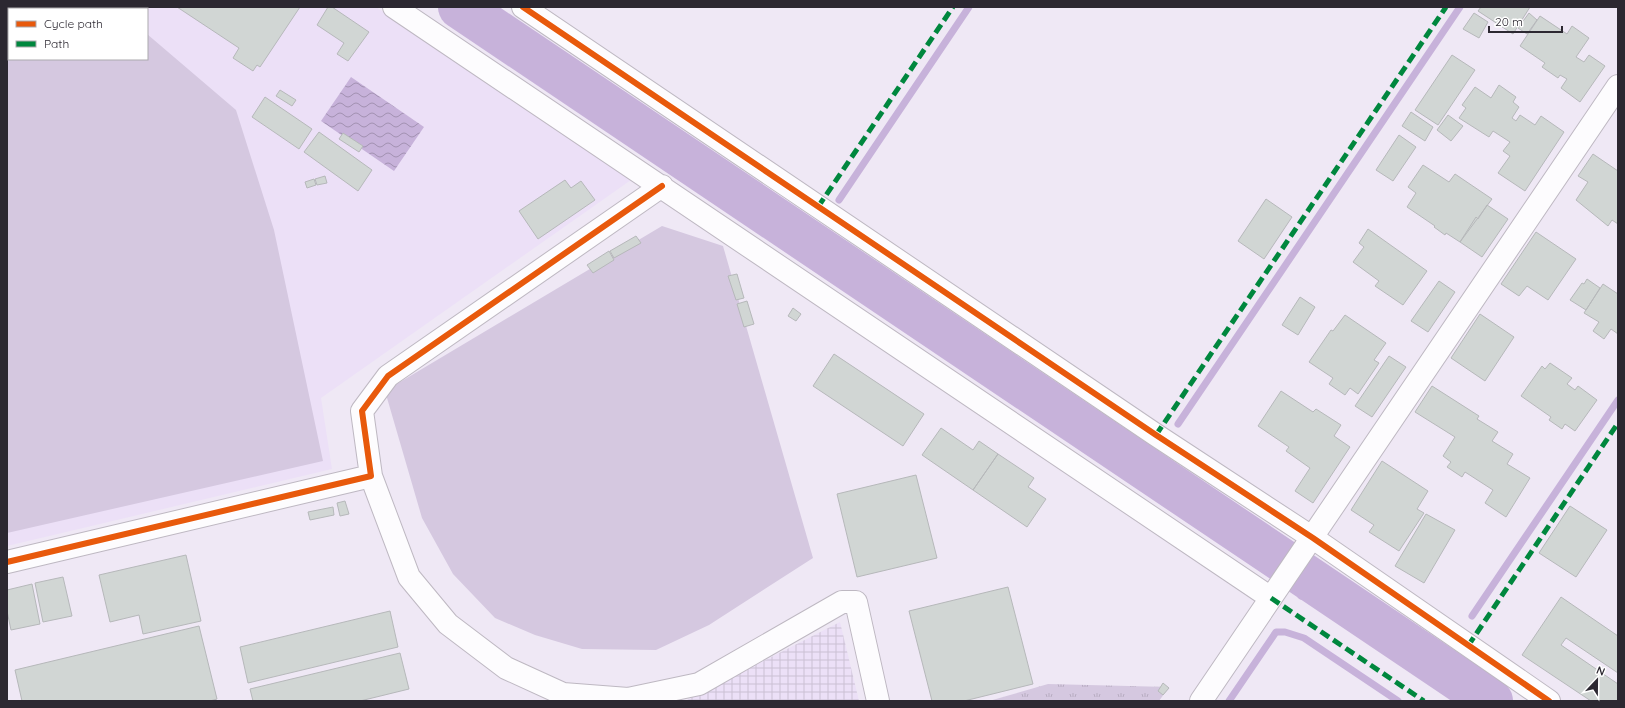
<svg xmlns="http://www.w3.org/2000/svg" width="1625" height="708" font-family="Quicksand,sans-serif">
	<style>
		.built { fill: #ece0f7; fill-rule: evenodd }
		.industrial { fill: url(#industrial-grid) }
		.green { fill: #d5c8e0 }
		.park { fill: url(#park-tufts) }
		.water { fill: url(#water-waves) }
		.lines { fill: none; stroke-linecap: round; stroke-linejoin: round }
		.stream { stroke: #c7b2da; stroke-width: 7 }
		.river { stroke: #c7b2da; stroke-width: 44 }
		.building { fill: #d1d6d4; stroke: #b6b8ba }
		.minor-casing { stroke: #beb8c2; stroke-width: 24 }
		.minor { stroke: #fdfcfe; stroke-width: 22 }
		.quiet { stroke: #00873e; stroke-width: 5; stroke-dasharray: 10 5; stroke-linecap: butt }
		.cycleway-casing { stroke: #fff; stroke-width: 8 }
		.cycleway { stroke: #e8590c; stroke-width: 6 }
	</style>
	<defs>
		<pattern id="industrial-grid" width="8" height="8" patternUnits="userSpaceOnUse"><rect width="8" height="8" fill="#ece0f7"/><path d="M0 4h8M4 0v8" fill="none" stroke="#cbc0d4"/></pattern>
		<pattern id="park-tufts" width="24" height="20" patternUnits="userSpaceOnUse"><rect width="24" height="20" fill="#d5c8e0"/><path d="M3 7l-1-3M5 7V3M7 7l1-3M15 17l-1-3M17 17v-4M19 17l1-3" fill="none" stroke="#b7acc1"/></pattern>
		<pattern id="water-waves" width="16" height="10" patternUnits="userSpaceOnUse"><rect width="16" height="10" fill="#c7b2da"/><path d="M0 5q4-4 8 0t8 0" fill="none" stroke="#a291b1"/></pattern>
	</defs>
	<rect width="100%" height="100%" fill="#efe8f5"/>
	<path class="built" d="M7 7H376L631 180 321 398 332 469 7 546ZM9 9H147V59H9Z"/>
	<path class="industrial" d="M840 622 859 701H685Z"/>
	<path class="green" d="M7 7H116L118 9H9V59H147V34L236 110 274 230 323 461 7 533Z
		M662 226 723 246 813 558 709 625 656 650 582 649 535 635 495 618 453 574 422 518 385 391Z"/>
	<path class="park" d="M1048 684 1169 687 1159 701H989Z"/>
	<path class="water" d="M351 77 424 127 394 171 321 121Z"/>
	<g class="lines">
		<path class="stream" d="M473 15 479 7
			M839 200 969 7
			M811 243 818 231
			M1178 424 1460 7
			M1147 469 1153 460
			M1301 596 1311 580
			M1472 616 1618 400
			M1439 666 1444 658
			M1229 701 1276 632H1285L1304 638 1398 701"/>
		<path class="river" d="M460 7 1491 701"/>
	</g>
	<path class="building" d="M177 7H300L260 67 257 65 253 71 233 58 239 48Z
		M328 7H332L369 32 348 61 337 54 344 43 317 25Z
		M1481 7H1530L1513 34 1478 11Z
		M1474 13 1488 22 1479 38 1463 29Z
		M1529 13 1537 20 1527 34 1518 28Z
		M1540 16 1567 34 1572 26 1589 38 1576 57 1584 62 1589 55 1605 66 1580 102 1561 88 1567 79 1560 75 1558 78 1542 67 1545 63 1520 46Z
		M1452 55 1475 70 1438 125 1415 110Z
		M1499 85 1516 97 1513 102 1519 107 1512 118 1516 121 1520 115 1535 125 1541 116 1564 132 1525 191 1498 173 1510 156 1503 151 1510 142 1493 131 1489 137 1459 118 1466 108 1462 105 1475 87 1491 98Z
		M280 90 296 100 292 106 276 96Z
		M265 97 312 129 299 149 252 117Z
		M1411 112 1433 127 1425 141 1402 126Z
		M1448 115 1463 126 1451 141 1437 130Z
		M319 132 372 170 358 191 304 152Z
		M343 133 363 146 359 152 339 139Z
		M1399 135 1416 147 1393 181 1376 170Z
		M1593 154 1618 171V224L1612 220 1608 226 1576 200 1588 182 1578 176Z
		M1423 165 1449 182 1455 174 1492 199 1460 242 1446 233 1445 235 1434 227 1435 226 1407 207 1416 193 1408 187Z
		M325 176 327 183 317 185 315 179Z
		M314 179 316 185 307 188 305 182Z
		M565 180 571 188 581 181 595 200 538 239 519 211Z
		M1266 199 1292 217 1264 259 1238 241Z
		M1487 205 1508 219 1482 257 1460 242 1476 217 1478 219Z
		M1368 229 1427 271 1403 305 1375 286 1379 281 1353 262 1364 247 1359 243Z
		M1536 232 1576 259 1548 300 1527 286 1519 296 1501 284Z
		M636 236 641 243 614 258 610 251Z
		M609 251 614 260 593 273 587 265Z
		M737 274 744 298 736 300 728 276Z
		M1587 279 1600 288 1586 310 1570 300 1582 283 1584 284Z
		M1439 281 1455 292 1428 332 1411 321Z
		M1603 284 1618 294V334L1611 329 1604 339 1593 331 1599 322 1584 313Z
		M1300 297 1315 307 1298 335 1282 325Z
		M747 301 754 324 744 327 737 304Z
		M793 308 801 314 796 321 788 316Z
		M1480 314 1514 337 1485 381 1451 358Z
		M1345 315 1386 343 1374 360 1379 363 1358 394 1350 388 1345 395 1329 384 1333 378 1309 362 1331 330 1333 331Z
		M834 354 924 414 903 446 813 386Z
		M1389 356 1406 367 1372 417 1355 406Z
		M1550 363 1572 378 1567 384 1575 390 1578 386 1597 400 1575 431 1565 424 1562 429 1549 420 1551 417 1521 396 1542 366 1545 369Z
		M1432 386 1479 416 1477 419 1498 432 1492 441 1513 454 1507 464 1530 478 1506 517 1485 503 1493 490 1465 472 1462 477 1447 467 1451 462 1443 456 1455 437 1415 412Z
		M1281 391 1313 412 1316 409 1341 425 1334 436 1350 447 1313 503 1295 491 1310 468 1286 451 1289 447 1258 426Z
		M941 428 973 450 979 441 998 454 973 490 922 455Z
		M998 454 1034 478 1028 487 1046 499 1027 527 973 490Z
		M1382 461 1428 491 1417 509 1424 513 1399 551 1369 532 1374 525 1351 510Z
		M916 475 937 558 857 577 837 494Z
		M345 501 349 514 340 516 337 503Z
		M1570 506 1607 530 1576 577 1539 553Z
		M333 507 334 515 310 520 308 512Z
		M1426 514 1455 530 1424 583 1395 566Z
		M186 555 201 621 143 634 139 615 110 622 99 575Z
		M63 577 72 616 43 622 35 583Z
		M32 584 40 624 11 630 7 611V590Z
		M1008 587 1033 684 964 701H932L909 611Z
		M1561 597 1618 636V673L1566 638 1561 645 1618 684V701H1591L1522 655Z
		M390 611 398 647 248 683 240 647Z
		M199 626 217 699 210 701H22L15 670Z
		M400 653 409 689 360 701H253L250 689Z
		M1163 683 1169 688 1163 695 1158 691Z"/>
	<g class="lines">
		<defs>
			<path id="minor" d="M394 7 1271 598
				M523 7 1156 435 1313 538 1549 701
				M371 476 409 577 448 624 506 668 563 694 628 699 699 684 842 602H856L878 701
				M7 562 371 476 362 411 388 376 662 186
				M1201 701 1618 86"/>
		</defs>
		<use href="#minor" class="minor-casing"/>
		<use href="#minor" class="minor"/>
		<path class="quiet" d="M818 207 953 7
			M1156 435 1446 7
			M1271 598 1424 701
			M1468 646 1618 423"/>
		<defs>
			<path id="cycleway" d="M523 7 1156 435 1313 538 1549 701
				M7 562 371 476 362 411 388 376 662 186"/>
		</defs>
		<use href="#cycleway" class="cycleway-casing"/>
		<use href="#cycleway" class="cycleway"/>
	</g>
	<rect width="1625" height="708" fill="none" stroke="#2c2831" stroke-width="16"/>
	<rect x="8" y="8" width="140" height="52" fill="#ffffff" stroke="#aba9ad"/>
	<rect x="16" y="21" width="20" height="6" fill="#e8590c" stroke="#aba9ad"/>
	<text x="44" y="28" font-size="12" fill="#2c2831">Cycle path</text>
	<rect x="16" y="41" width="20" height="6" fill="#00873e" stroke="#aba9ad"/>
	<text x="44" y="48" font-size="12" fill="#2c2831">Path</text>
	<g transform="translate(1597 680) rotate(22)" stroke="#ffffff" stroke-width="3" paint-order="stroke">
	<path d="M0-3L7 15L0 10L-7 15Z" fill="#2c2831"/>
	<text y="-6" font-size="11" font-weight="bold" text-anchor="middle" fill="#2c2831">N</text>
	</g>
	<path d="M1489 26v6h73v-6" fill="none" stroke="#2c2831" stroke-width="2"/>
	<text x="1495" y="26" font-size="12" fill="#2c2831" stroke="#ffffff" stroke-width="3" paint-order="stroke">20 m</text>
</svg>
